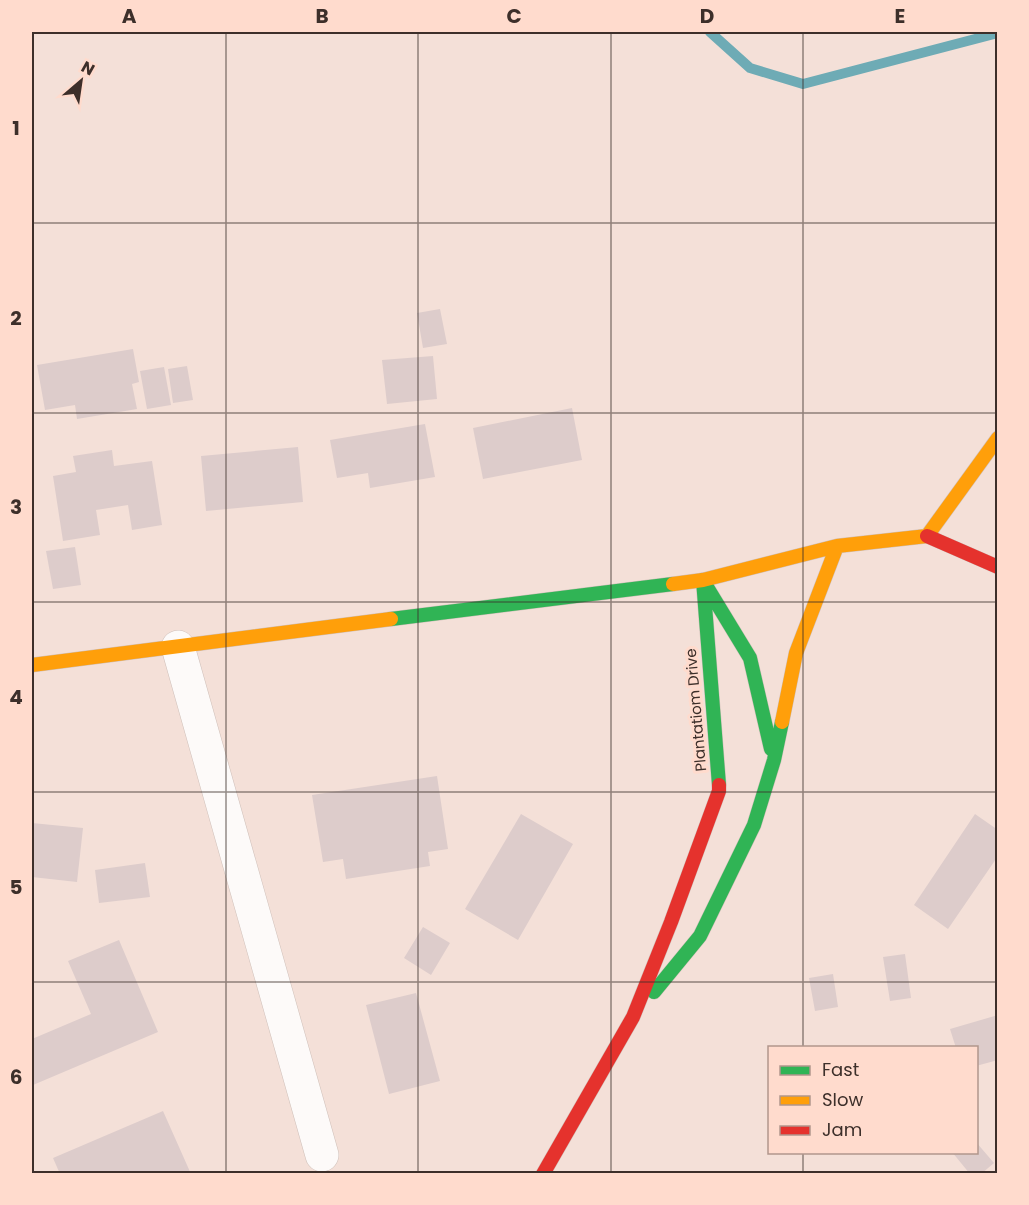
<svg xmlns="http://www.w3.org/2000/svg" width="1029" height="1205" font-family="Poppins,sans-serif">
	<style>
		.lines { fill: none; stroke-linecap: round; stroke-linejoin: round }
		.stream { stroke: #6eabb5; stroke-width: 10 }
		.building { fill: #ddcccb }
		.street-casing { stroke: #cfbfb9; stroke-width: 34 }
		.fast-casing { stroke: #cfbfb9; stroke-width: 15 }
		.slow-casing { stroke: #cfbfb9; stroke-width: 15 }
		.jam-casing { stroke: #cfbfb9; stroke-width: 15 }
		.street { stroke: #fdfaf9; stroke-width: 33 }
		.fast { stroke: #30b455; stroke-width: 14 }
		.slow { stroke: #ff9f0a; stroke-width: 14 }
		.jam { stroke: #e5322d; stroke-width: 14 }
		.grid { fill: none; stroke: #3d2f2a; stroke-width: 1.5; stroke-opacity: 0.55 }
		.labels { text-anchor: middle; stroke-width: 6; stroke-linejoin: round; paint-order: stroke }
		.street-label { font-size: 15px; fill: #3d2f2a; stroke: #ffdbcd }
		.neatline { fill: none; stroke: #3d2f2a; stroke-width: 2 }
		.grid-label { font-size: 20px; text-anchor: middle; font-weight: bold; fill: #3d2f2a }
	</style>
	<rect width="100%" height="100%" fill="#f4e0d8"/>
	<g class="lines">
		<path class="stream" d="M710 32 750 68 803 84 998 33"/>
	</g>
	<path class="building" d="M440 309 447 344 423 348 417 313Z
		M133 349 139 382 132 384 137 409 77 419 75 405 45 410 37 365Z
		M433 356 437 399 387 404 382 360Z
		M187 366 193 400 173 403 168 369Z
		M164 367 171 405 147 409 140 371Z
		M572 408 582 460 483 479 473 428Z
		M425 424 435 477 370 488 368 473 337 478 330 440Z
		M298 447 303 502 206 511 201 456Z
		M112 450 114 466 152 461 162 525 132 530 128 505 96 510 100 535 63 541 53 476 76 472 73 456Z
		M75 547 81 585 53 589 46 551Z
		M437 776 448 849 428 852 430 866 346 879 343 859 323 862 312 795Z
		M521 814 573 844 518 940 465 909Z
		M975 814 998 830V856L948 929 914 905Z
		M32 823 83 828 77 882 32 877Z
		M145 863 150 897 99 903 95 870Z
		M423 927 450 943 431 975 404 958Z
		M119 940 158 1032 33 1085 32 1082V1039L91 1014 68 961Z
		M905 954 911 998 890 1001 883 957Z
		M833 974 838 1007 815 1011 809 978Z
		M416 993 440 1081 389 1094 366 1005Z
		M998 1015V1060L976 1066V1048H956L950 1029Z
		M163 1111 191 1174H60L53 1158Z
		M976 1142 994 1163 981 1174H970L952 1152H976Z"/>
	<g class="lines">
		<defs>
			<path id="street" d="M178 647 322 1155"/>
			<path id="fast" d="M703 580 719 785
				M705 584 750 658 771 749
				M391 619 673 584
				M654 992 700 936 754 825 774 760 782 722"/>
			<path id="slow" d="M673 584 703 580 837 546 927 536 998 438
				M32 665 391 619
				M782 722 796 653 837 546"/>
			<path id="jam" d="M927 536 998 567
				M543 1174 633 1017 671 922 719 791V785"/>
		</defs>
		<use href="#street" class="street-casing"/>
		<use href="#fast" class="fast-casing"/>
		<use href="#slow" class="slow-casing"/>
		<use href="#jam" class="jam-casing"/>
		<use href="#street" class="street"/>
		<use href="#fast" class="fast"/>
		<use href="#slow" class="slow"/>
		<use href="#jam" class="jam"/>
	</g>
	<path class="grid" d="M226 32V1174M418 32V1174M611 32V1174M803 32V1048M32 223H998M32 413H998M32 602H998M32 792H998M32 982H998M803 1152V1174"/>
	<g class="labels">
		<g class="street-label">
			<text transform="translate(696 710) rotate(-95)" y="5">Plantatiom Drive</text>
		</g>
	</g>
	<rect width="1029" height="1205" fill="none" stroke="#ffdbcd" stroke-width="66"/>
	<rect x="768" y="1046" width="210" height="108" fill="#ffdbcd" stroke="#b1968c" stroke-width="1.5"/>
	<rect x="780" y="1066" width="30" height="9" fill="#30b455" stroke="#b1968c" stroke-width="1.5"/>
	<text x="822" y="1076" font-size="18" fill="#3d2f2a">Fast</text>
	<rect x="780" y="1096" width="30" height="9" fill="#ff9f0a" stroke="#b1968c" stroke-width="1.5"/>
	<text x="822" y="1106" font-size="18" fill="#3d2f2a">Slow</text>
	<rect x="780" y="1126" width="30" height="9" fill="#e5322d" stroke="#b1968c" stroke-width="1.5"/>
	<text x="822" y="1136" font-size="18" fill="#3d2f2a">Jam</text>
	<g transform="translate(81 81) rotate(29)" stroke="#ffdbcd" stroke-width="4.5" paint-order="stroke">
	<path d="M0-4.5L10 22L0 15L-10 22Z" fill="#3d2f2a"/>
	<text y="-9" font-size="16" font-weight="bold" text-anchor="middle" fill="#3d2f2a">N</text>
	</g>
	<rect x="33" y="33" width="963" height="1139" class="neatline"/>
	<g class="grid-label">
		<text x="129" y="23">A</text>
		<text x="322" y="23">B</text>
		<text x="514" y="23">C</text>
		<text x="707" y="23">D</text>
		<text x="900" y="23">E</text>
		<text x="16" y="135">1</text>
		<text x="16" y="325">2</text>
		<text x="16" y="514">3</text>
		<text x="16" y="704">4</text>
		<text x="16" y="894">5</text>
		<text x="16" y="1084">6</text>
	</g>
</svg>
